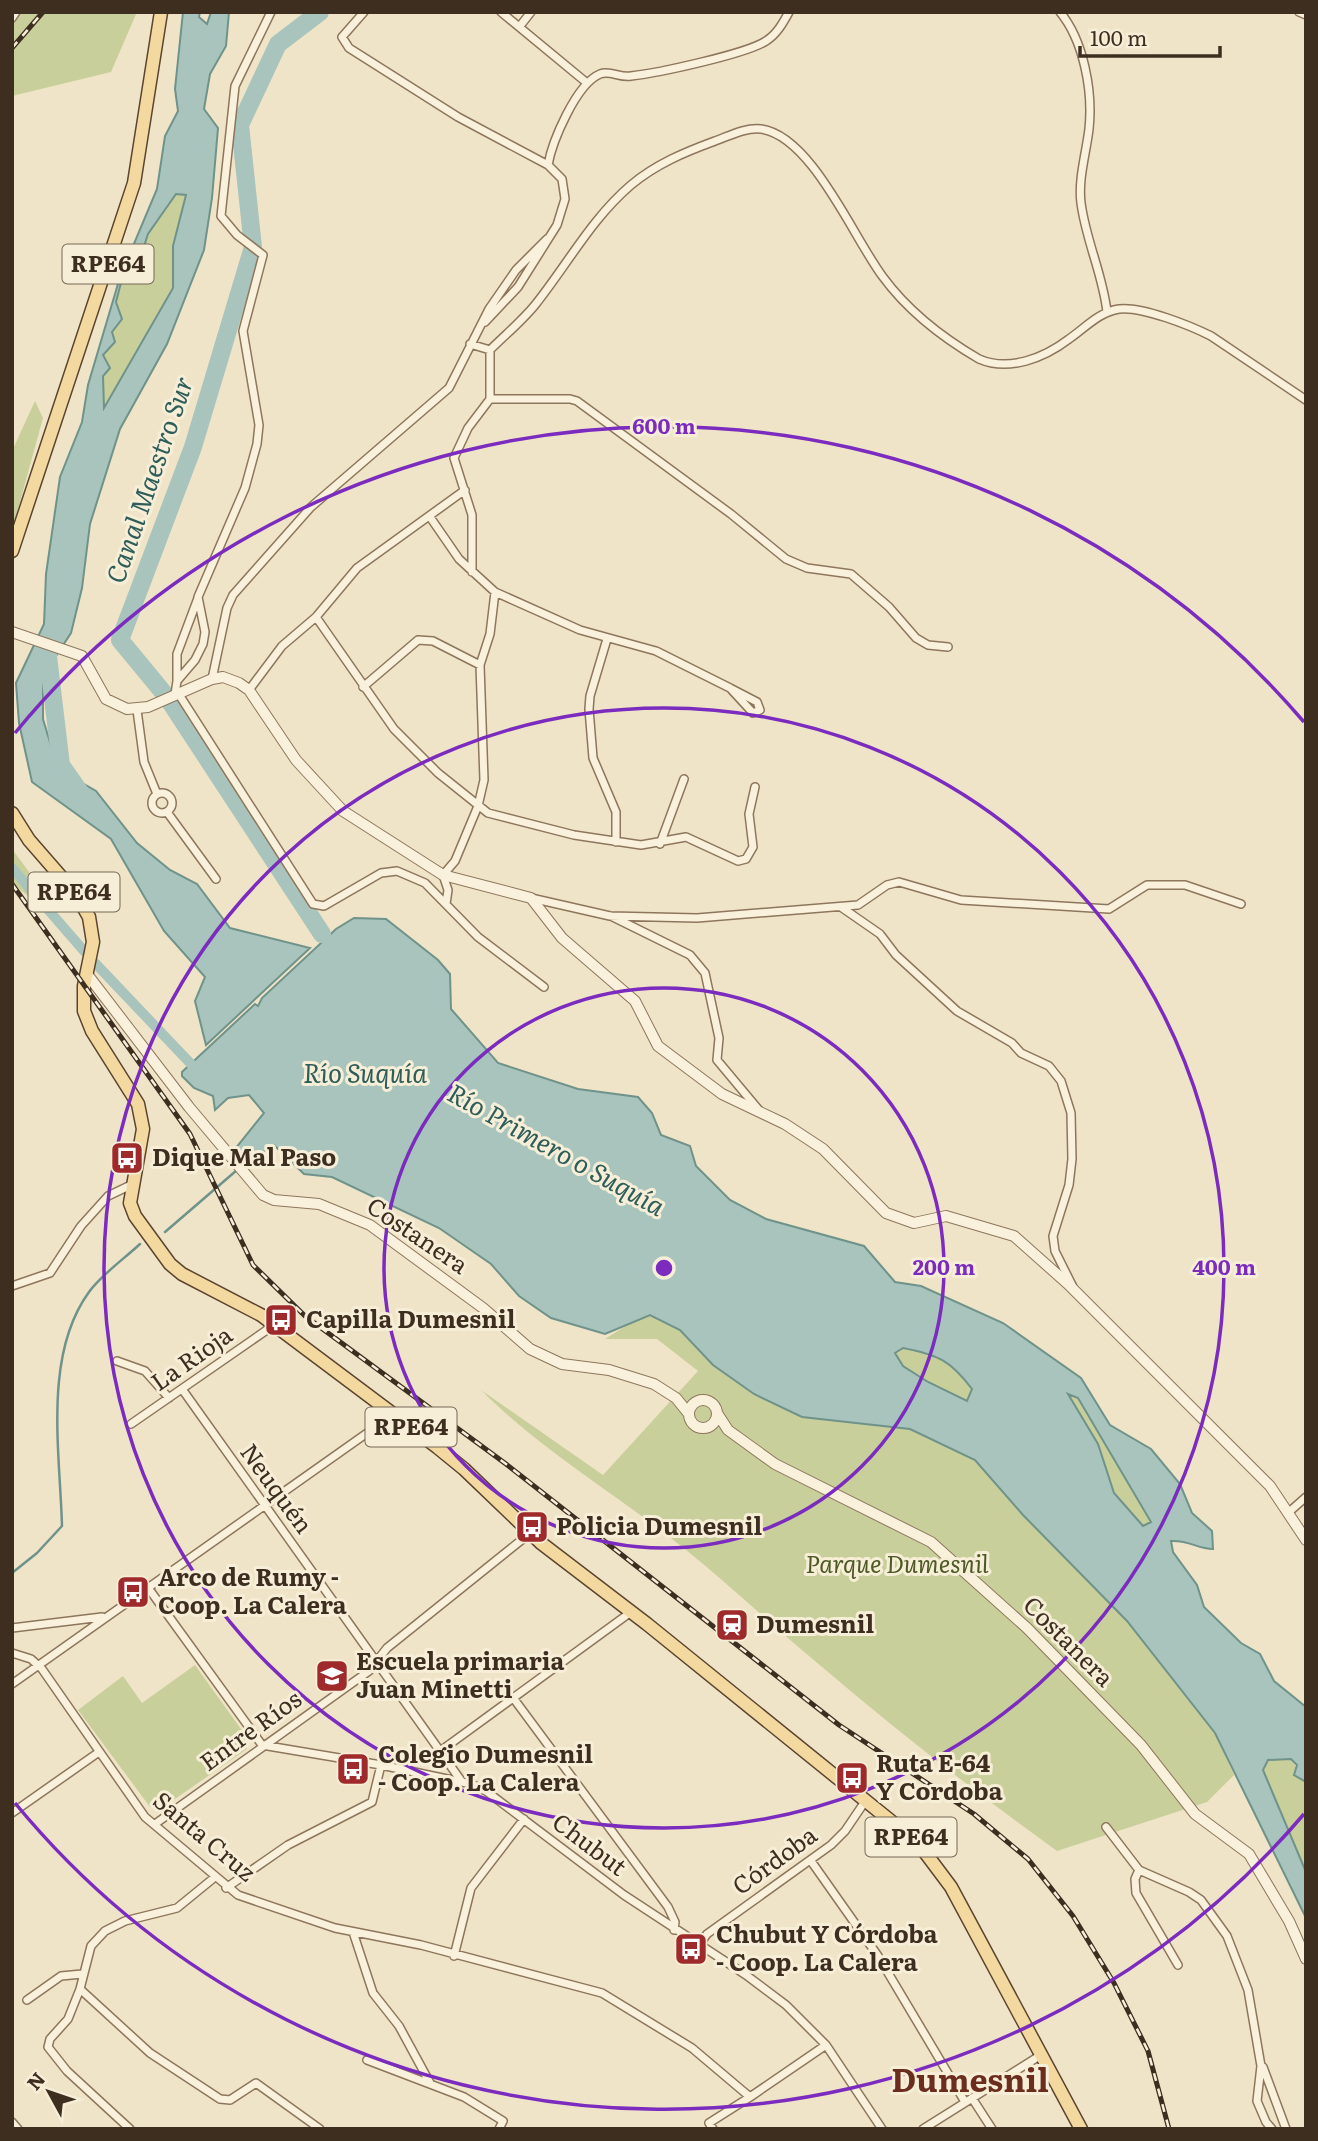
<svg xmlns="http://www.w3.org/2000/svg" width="1318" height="2141" font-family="Literata,serif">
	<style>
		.green { fill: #c9cf9b }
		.water { fill: #a9c4bc; stroke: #6f938a; stroke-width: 2; fill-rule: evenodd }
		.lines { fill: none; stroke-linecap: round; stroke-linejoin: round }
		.stream { stroke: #6f938a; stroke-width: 2.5 }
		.canal { stroke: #a9c4bc; stroke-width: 10 }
		.river { stroke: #a9c4bc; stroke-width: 18 }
		.minor-casing { stroke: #8d765c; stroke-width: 10 }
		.tertiary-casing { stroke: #8d765c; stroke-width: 12 }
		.primary-casing { stroke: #5b4430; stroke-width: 15 }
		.minor { stroke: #faf1dc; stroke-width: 7 }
		.tertiary { stroke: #faf1dc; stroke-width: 10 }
		.primary { stroke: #f3d9a0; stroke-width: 12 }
		.rail-casing { stroke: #3d2e20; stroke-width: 5 }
		.rail { stroke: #f7eed8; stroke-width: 2.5; stroke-dasharray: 8; stroke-linecap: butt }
		.ring { fill: none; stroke: #7b2cbf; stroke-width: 3.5 }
		.labels { text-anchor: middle; stroke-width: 6; stroke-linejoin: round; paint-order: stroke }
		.shield { fill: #f7eed8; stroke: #756857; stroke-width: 2 }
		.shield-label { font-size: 23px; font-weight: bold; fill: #3d2e20 }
		.poi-label { font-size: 24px; font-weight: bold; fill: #3d2e20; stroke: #f7eed8; text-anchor: start }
		.street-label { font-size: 24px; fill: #3d2e20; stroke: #f7eed8 }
		.park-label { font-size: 24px; font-style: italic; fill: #4d5a26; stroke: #f7eed8 }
		.water-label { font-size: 26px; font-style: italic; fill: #2f5d5a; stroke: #f7eed8 }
		.district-label { font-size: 32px; font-weight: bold; fill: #6b2e1e; stroke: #f7eed8 }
		.centre { fill: #7b2cbf; stroke: #f7eed8; stroke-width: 3.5 }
		.ring-label { font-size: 21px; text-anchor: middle; font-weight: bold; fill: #7b2cbf; stroke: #f7eed8; stroke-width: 6; stroke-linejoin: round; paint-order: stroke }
	</style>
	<rect width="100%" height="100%" fill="#f0e4c8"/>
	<path class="green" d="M12 12H137L111 72 12 96Z
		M176 194 186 195 173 246V287L104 409 103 376 110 368 103 355 115 342 111 332 122 319 116 302 122 279 140 259 148 234Z
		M35 401 43 418 12 531V451Z
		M12 849 44 892 34 901 12 883Z
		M650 1315 680 1330 713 1365 754 1393 802 1417 910 1429 975 1460 1023 1515 1127 1621 1215 1733 1234 1775 1207 1802 1057 1851C974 1791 893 1728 815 1661 771 1625 730 1585 686 1550 618 1495 543 1452 481 1390L603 1475 698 1371 657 1339H605L640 1317Z
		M903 1348C939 1355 950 1361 972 1390L967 1402 928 1382 903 1366 895 1353Z
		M1068 1394 1077 1397 1152 1522 1143 1526 1114 1493 1098 1444Z
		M195 1665 246 1736 247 1749 162 1808 150 1807 78 1710 123 1676 142 1703Z
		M1268 1759H1291L1306 1782V1872L1263 1770Z"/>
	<path class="water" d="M183 12H200L199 17 207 24 211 12H229L226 46 210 74 204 109 218 128 212 198 204 250 167 344 120 429 90 524 82 588 71 633 54 659 43 685V719L58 769 96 791 137 843 170 870 197 884 230 928 310 948 206 1045 195 1001 205 977 164 931 111 839 32 782 19 723 16 683 44 624 46 574 60 477 82 422 88 385 120 277 157 189 165 136 178 111 175 89ZM176 194 186 195 173 246V288L104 408 103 376 110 368 103 355 115 342 112 332 122 319 116 302 122 279 140 259 148 234Z
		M354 918 386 919 438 960 450 974 451 1009 498 1063 578 1089 638 1097 652 1113 661 1135 690 1146 696 1166 730 1200 766 1219 864 1246 895 1282 921 1286 1003 1323 1081 1378 1110 1425 1151 1449 1180 1484 1192 1513 1212 1531 1213 1549C1197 1549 1190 1540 1171 1541L1173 1552 1197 1585 1204 1607 1241 1643 1260 1654 1274 1681 1306 1707V1782L1294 1775 1297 1765 1291 1759 1268 1760 1263 1770 1306 1872V1918L1215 1733 1127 1621 1023 1515 975 1460 910 1429 802 1417 754 1394 713 1365 680 1330 650 1315 605 1334 551 1318 519 1296 491 1264 439 1228 332 1177 304 1174 274 1145 245 1163 235 1149 264 1113 249 1095 228 1098 215 1110 213 1096 194 1088 182 1076V1072L255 1004 258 1006 262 998 336 929ZM903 1348C939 1355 951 1361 972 1389L967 1401 928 1382 903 1366 895 1353ZM1068 1394 1078 1398 1151 1522 1143 1526 1114 1493 1098 1444Z"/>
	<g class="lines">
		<path class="stream" d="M235 1149 245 1163 242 1166
			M165 1232 237 1170
			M12 1573 37 1553 62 1526C60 1452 43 1355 89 1292 102 1274 124 1259 140 1244"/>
		<path class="canal" d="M12 868 84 951
			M95 963 191 1064"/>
		<path class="river" d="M320 12 278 44 240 125 253 247 193 447 120 640 167 697 322 934
			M50 646 48 656 61 765 82 795"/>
		<defs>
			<path id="minor" d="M364 12 342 37 349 48 458 117 548 165 562 179 565 199 557 225 518 287 485 322
				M501 12 587 83
				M1060 12C1084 41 1093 92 1089 129 1086 154 1078 179 1081 203 1086 241 1103 275 1107 312
				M1299 12 1306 15
				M12 18 16 12
				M520 26 531 12
				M548 165C552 142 576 84 600 74 610 70 620 78 631 76 658 73 746 54 766 41 777 34 783 23 789 12
				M470 344 490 350C505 335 522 321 535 305 567 265 592 218 631 185 656 164 685 152 715 141 729 136 746 127 761 129 812 136 854 239 883 277 908 311 943 338 979 359 1009 372 1044 358 1069 339 1085 328 1099 312 1119 309 1142 306 1191 326 1211 336L1306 400
				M490 399V350
				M430 517 459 559 495 592 580 630 656 651 730 688 753 713 760 710 757 702 730 688
				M472 572V515L454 458 468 428 490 399H570L577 401 731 514 786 559 807 568 851 574 889 607 916 638 928 645 948 647
				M316 617 394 729 438 773 488 813 574 835 641 845 686 837 738 861 746 859 753 847 749 814 755 787
				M607 639 590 696 589 709 593 758 616 812V842
				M212 679 227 608 233 595 311 507 449 388 489 309 516 270 547 239
				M177 681V654L198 598
				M363 687 418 640 433 641 480 665
				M249 690 282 646 316 617 357 568 465 490
				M178 693 313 904 324 906 381 873 397 871 425 883 478 937 544 987
				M175 694 177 681 195 660 203 644 205 632 198 597 245 488 257 444 259 425 243 331 263 255 237 235 221 216 235 86 271 12
				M137 710 144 762 157 794
				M152 803a10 10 0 1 1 20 0a10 10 0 1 1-20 0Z
				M167 812 216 879
				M660 844 684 779
				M531 898 610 916 697 918 858 905 887 885 899 882 961 900 1109 909 1147 885H1185L1241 904
				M446 904 448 890 443 875 455 861 478 806 484 780 480 665 490 634 495 592
				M841 907 880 934 896 955 957 1011 1012 1043 1021 1053 1049 1066 1061 1081 1071 1113 1072 1159 1069 1185 1053 1236 1055 1251 1073 1287
				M611 916 690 955 705 973 719 1038 717 1060 758 1109
				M12 1286 50 1273 81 1226 108 1196 131 1185
				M117 1361 145 1371 169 1398
				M182 1389 462 1782
				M131 1424 274 1325
				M1289 1512 1306 1497
				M149 1589 262 1745 381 1765 471 1784 486 1791 624 1895 746 1975 786 2005 826 2045 882 2129
				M12 1628 102 1617
				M12 1653 31 1659 42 1669 145 1817 238 1895 335 1928 421 1945 602 1993 692 2048 750 2097 826 2045
				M12 1684 394 1414
				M514 1699 668 1907 675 1922 674 1930
				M439 1752 631 1612
				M12 1813 99 1752
				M155 1824 369 1671 387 1648 529 1534
				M1106 1827 1139 1870 1189 1892 1201 1900 1227 1936 1248 1990 1261 2066 1257 2101 1266 2122 1272 2129
				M811 1861 878 1956 965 2102
				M1139 1870 1135 1879 1136 1893 1178 1965
				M215 1877 177 1908 125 1921 105 1931 91 1946 80 1989 150 2053 220 2099 230 2100 256 2083 320 2129
				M226 1888 288 1845 372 1802 381 1765
				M353 1932 373 1993 399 2026 430 2083
				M699 1945 707 1934 831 1845 845 1831 866 1800
				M454 1956 471 1888 524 1819
				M80 1989 68 2019 50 2039 48 2047 67 2071 130 2129
				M27 2000 61 1976 82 1974
				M367 2060 464 2097 503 2121 499 2129
				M1263 2067 1286 2129
				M972 2098 992 2129
				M12 2122 18 2129
				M713 2129 709 2123 750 2097
				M923 2129 1041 2055"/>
			<path id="tertiary" d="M12 632 82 656 106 699 127 709 148 707 212 679 223 677 239 683 249 690 296 760 343 811 443 875 531 898 562 938 635 1001 658 1046 722 1094 785 1124 823 1149 886 1213 914 1223 946 1216 1014 1236 1068 1284 1270 1486 1306 1540
				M87 974 189 1107 263 1195 274 1200 319 1204 370 1225 483 1308 530 1349 562 1364 609 1370 654 1384 676 1398 689 1414
				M689 1414a14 14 0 1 1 28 0a14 14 0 1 1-28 0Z
				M717 1413 728 1430 775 1464 931 1542 1027 1628 1141 1745 1195 1814 1249 1854 1289 1921 1306 1959"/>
			<path id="primary" d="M12 551 134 183 161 12
				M12 813 29 840 76 894 89 917 93 942 84 986V1011L92 1031 138 1104 143 1129 130 1203 135 1216 170 1264 182 1274 261 1315 437 1447 464 1469 541 1543 647 1624 918 1843 951 1887 1081 2129"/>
		</defs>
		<use href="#minor" class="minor-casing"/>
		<use href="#tertiary" class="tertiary-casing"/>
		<use href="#primary" class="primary-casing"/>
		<use href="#minor" class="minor"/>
		<use href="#tertiary" class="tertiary"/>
		<use href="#primary" class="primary"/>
		<defs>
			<path id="rail" d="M12 48 43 12
				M12 884 190 1134 253 1265 305 1316 506 1464 839 1725 974 1814 1028 1859 1073 1916 1114 1983 1148 2051 1169 2129"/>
		</defs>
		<use href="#rail" class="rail-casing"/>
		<use href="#rail" class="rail"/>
	</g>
	<g class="ring">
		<circle cx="664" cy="1268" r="280"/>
		<circle cx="664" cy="1268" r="560"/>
		<path d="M1304 1814A841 841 0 0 1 15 1803M15 733A841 841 0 0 1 1304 722"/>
	</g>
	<defs>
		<symbol id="bus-square" viewBox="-11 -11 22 22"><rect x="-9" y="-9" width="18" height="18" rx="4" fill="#9e2a2b" stroke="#f7eed8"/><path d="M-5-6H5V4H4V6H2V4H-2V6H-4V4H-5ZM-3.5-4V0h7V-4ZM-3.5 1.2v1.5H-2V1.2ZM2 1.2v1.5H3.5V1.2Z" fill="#fff"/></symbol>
		<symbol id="station-square" viewBox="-11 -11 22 22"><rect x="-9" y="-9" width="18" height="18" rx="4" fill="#9e2a2b" stroke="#f7eed8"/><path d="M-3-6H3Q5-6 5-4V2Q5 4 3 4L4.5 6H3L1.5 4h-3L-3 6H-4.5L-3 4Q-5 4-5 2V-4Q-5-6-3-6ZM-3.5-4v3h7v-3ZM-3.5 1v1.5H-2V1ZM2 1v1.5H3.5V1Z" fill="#fff"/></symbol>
		<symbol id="school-square" viewBox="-11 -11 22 22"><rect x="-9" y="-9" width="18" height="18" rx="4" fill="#9e2a2b" stroke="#f7eed8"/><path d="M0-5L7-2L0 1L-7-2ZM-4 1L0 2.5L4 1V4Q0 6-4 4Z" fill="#fff"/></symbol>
	</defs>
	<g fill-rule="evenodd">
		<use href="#bus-square" x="108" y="1139" width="38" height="38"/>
		<use href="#bus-square" x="262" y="1301" width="38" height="38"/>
		<use href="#bus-square" x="513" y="1508" width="38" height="38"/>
		<use href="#bus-square" x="114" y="1573" width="38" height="38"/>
		<use href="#station-square" x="713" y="1606" width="38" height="38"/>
		<use href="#school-square" x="313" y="1657" width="38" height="38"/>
		<use href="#bus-square" x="334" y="1750" width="38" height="38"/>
		<use href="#bus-square" x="833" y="1759" width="38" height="38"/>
		<use href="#bus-square" x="672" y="1930" width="38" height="38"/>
	</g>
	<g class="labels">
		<g class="shield">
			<rect x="62.5" y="244.5" width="91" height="39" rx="5"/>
			<rect x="28.5" y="872.5" width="91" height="39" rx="5"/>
			<rect x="365.5" y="1407.5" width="91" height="39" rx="5"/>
			<rect x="865.5" y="1817.5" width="91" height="39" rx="5"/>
		</g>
		<g class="shield-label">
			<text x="108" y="272">RPE64</text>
			<text x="74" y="900">RPE64</text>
			<text x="411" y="1435">RPE64</text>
			<text x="911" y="1845">RPE64</text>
		</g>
		<g class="poi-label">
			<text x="152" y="1166">Dique Mal Paso</text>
			<text x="306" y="1328">Capilla Dumesnil</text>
			<text x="556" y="1535">Policia Dumesnil</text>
			<text x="158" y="1586">Arco de Rumy -<tspan x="158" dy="28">Coop. La Calera</tspan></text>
			<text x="756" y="1633">Dumesnil</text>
			<text x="356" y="1670">Escuela primaria<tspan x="356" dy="28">Juan Minetti</tspan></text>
			<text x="378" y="1763">Colegio Dumesnil<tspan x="378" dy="28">- Coop. La Calera</tspan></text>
			<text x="876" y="1772">Ruta E-64<tspan x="876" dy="28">Y Cordoba</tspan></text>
			<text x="716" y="1943">Chubut Y Córdoba<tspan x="716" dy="28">- Coop. La Calera</tspan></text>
		</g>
		<g class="street-label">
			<text transform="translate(417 1236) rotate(34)" y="8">Costanera</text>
			<text transform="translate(192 1359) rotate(-35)" y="8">La Rioja</text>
			<text transform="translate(276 1489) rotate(54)" y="8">Neuquén</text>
			<text transform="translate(1068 1642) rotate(45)" y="8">Costanera</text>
			<text transform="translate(251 1731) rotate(-36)" y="8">Entre Ríos</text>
			<text transform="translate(204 1837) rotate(40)" y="8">Santa Cruz</text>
			<text transform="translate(589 1845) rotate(37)" y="8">Chubut</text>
			<text transform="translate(775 1861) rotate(-36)" y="8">Córdoba</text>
		</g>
		<g class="park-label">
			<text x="897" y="1573">Parque Dumesnil</text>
		</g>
		<g class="water-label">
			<text transform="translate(150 480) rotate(-71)" y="9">Canal Maestro Sur</text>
			<text x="365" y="1083">Río Suquía</text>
			<text transform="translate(556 1150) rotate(29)" y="9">Río Primero o Suquía</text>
		</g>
		<g class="district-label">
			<text x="970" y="2092">Dumesnil</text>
		</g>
	</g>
	<circle cx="664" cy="1268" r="10" class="centre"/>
	<g class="ring-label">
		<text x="664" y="434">600 m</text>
		<text x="944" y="1275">200 m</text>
		<text x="1224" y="1275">400 m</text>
	</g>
	<rect width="1318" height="2141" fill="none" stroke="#3d2e20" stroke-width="28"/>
	<g transform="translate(49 2092) rotate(310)" stroke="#f7eed8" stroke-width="5" paint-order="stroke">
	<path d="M0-5L12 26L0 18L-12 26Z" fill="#3d2e20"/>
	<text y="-10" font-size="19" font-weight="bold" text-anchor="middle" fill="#3d2e20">N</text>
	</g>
	<path d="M1080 46v10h140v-10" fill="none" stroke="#3d2e20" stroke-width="3.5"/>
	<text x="1090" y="46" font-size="21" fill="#3d2e20" stroke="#f7eed8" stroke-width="5" paint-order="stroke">100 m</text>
</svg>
